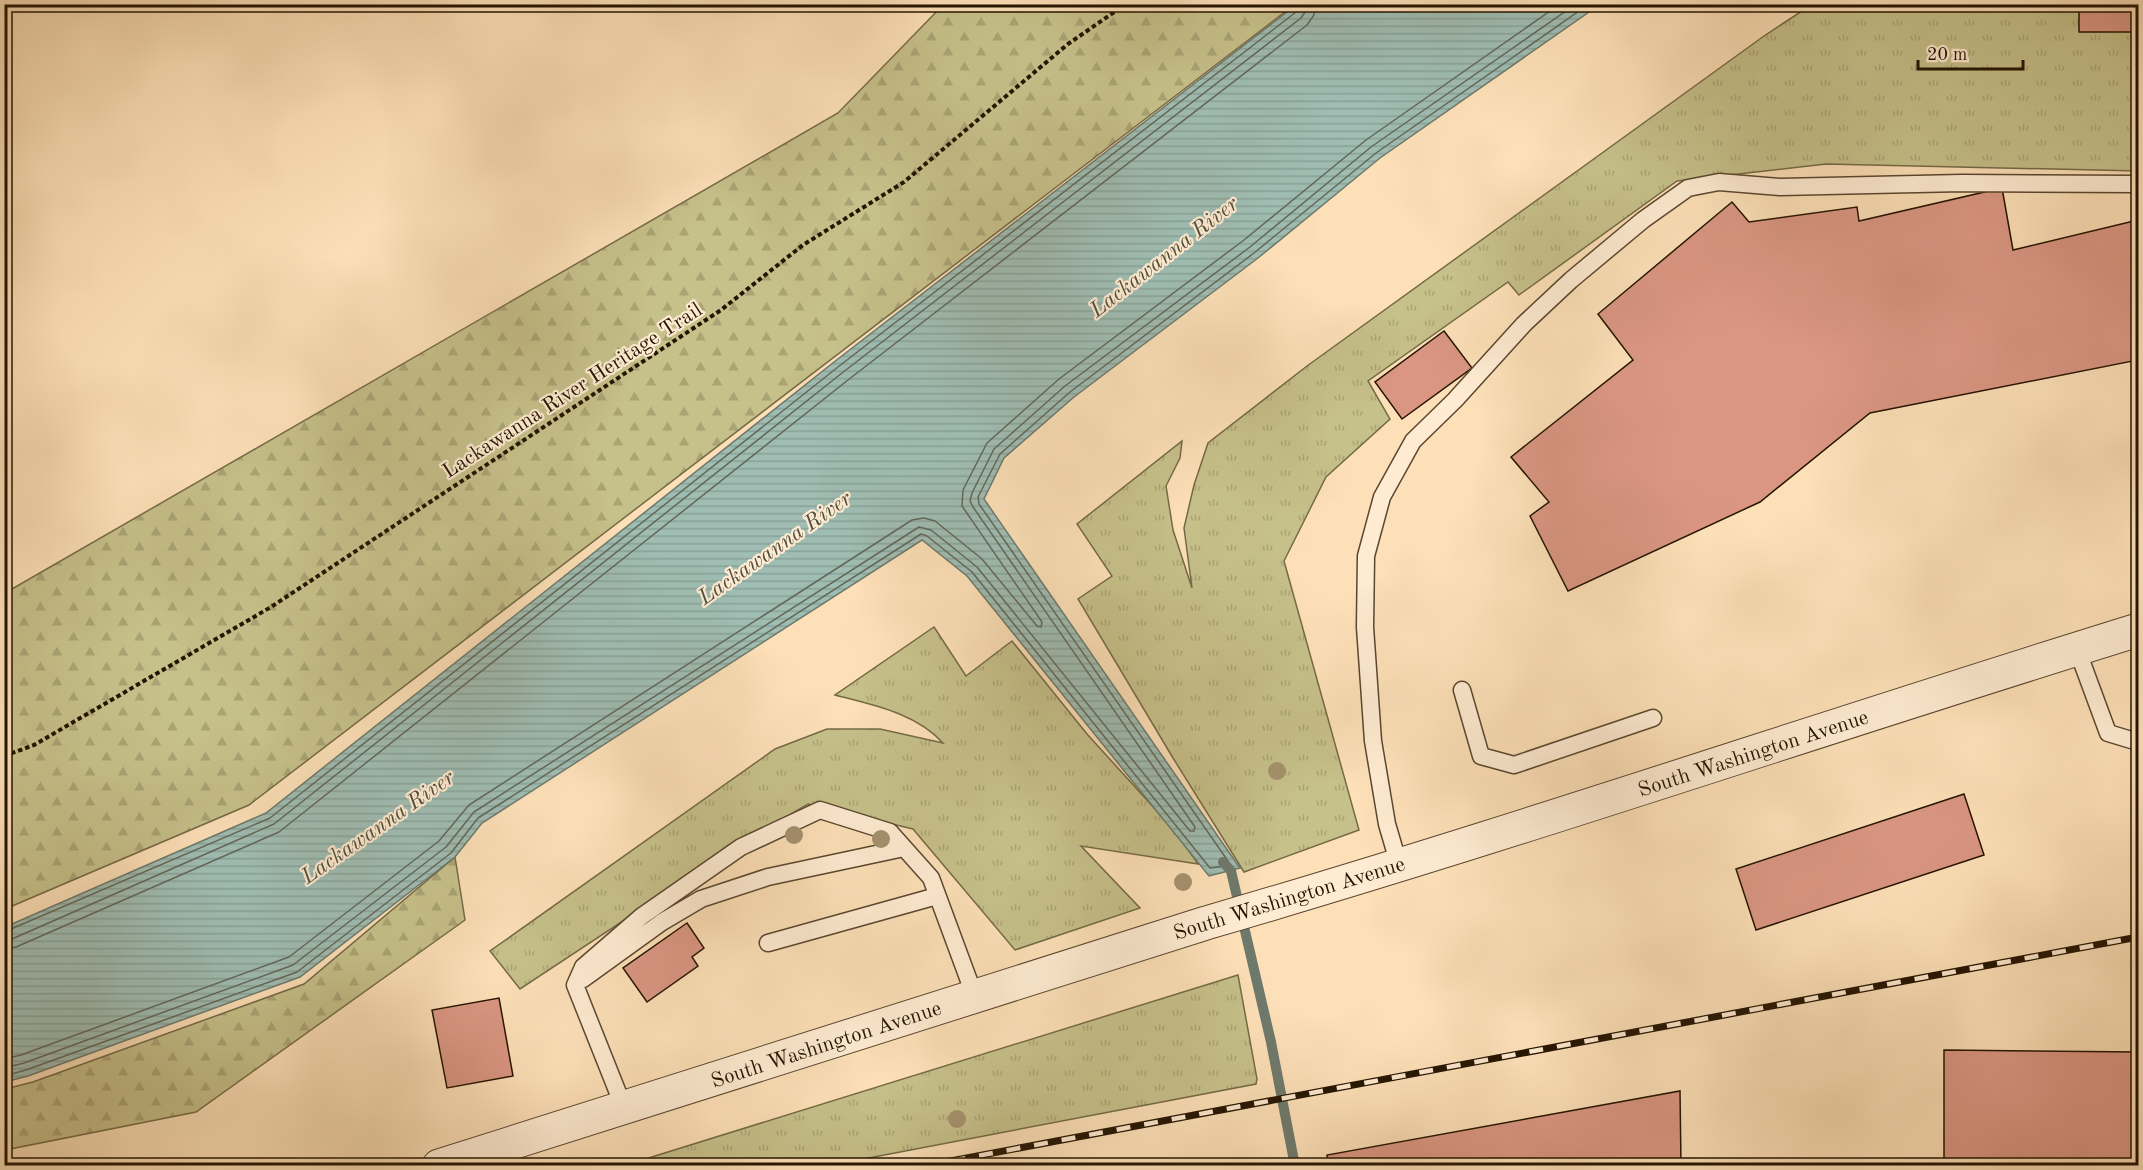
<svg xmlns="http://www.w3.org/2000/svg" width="2143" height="1170" font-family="'Old Standard TT',serif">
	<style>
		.grass { fill: url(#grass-tufts); stroke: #756a46; stroke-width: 1.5 }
		.forest { fill: url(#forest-firs); stroke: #756a46; stroke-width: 1.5 }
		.water { fill: url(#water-rules); stroke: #6e796c; stroke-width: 1.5 }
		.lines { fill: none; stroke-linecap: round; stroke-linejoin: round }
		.shore { stroke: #62685a; stroke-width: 1.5 }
		.stream { stroke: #6e796c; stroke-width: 10 }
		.building { fill: #da9683; stroke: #241401; stroke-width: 1.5 }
		.service-casing { stroke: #5a472f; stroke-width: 19 }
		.tertiary-casing { stroke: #5a472f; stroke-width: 35 }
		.path { stroke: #241401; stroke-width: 4; stroke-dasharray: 4.5 3; stroke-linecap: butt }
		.service { stroke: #feebd1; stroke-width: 16 }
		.tertiary { stroke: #feebd1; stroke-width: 33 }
		.rail-casing { stroke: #241401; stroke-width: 7 }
		.rail { stroke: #feebd1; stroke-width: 4.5; stroke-dasharray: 14; stroke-linecap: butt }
		.tree { fill: #a5916e }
		.labels { text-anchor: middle; stroke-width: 4.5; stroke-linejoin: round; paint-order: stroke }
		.street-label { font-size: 21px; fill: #241401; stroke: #feebd1 }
		.water-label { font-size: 22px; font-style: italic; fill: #4f4f3f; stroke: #feebd1 }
	</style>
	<defs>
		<pattern id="grass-tufts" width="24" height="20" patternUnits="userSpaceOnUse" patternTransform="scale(1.5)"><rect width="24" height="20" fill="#c6c08a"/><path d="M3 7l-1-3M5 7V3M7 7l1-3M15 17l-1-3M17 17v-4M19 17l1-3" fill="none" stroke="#aaa475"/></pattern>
		<pattern id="forest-firs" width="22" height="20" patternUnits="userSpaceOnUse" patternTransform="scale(1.5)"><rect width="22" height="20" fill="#c6c08a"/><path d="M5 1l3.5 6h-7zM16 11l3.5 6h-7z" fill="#aaa475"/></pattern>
		<pattern id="water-rules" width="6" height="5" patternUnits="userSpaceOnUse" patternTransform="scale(1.5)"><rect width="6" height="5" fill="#9fbdb3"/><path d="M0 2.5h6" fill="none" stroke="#89a298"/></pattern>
	</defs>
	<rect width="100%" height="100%" fill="#fde0b8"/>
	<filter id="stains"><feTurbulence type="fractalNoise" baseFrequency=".00333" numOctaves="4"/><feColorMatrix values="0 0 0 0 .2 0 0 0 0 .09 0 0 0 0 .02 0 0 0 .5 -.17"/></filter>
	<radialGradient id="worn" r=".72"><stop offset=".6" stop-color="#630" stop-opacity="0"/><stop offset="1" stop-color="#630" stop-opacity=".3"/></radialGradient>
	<path class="grass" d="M1811 5H2138V171L1826 164 1677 181 1519 295 1508 282 1368 381 1390 419 1326 477 1284 561 1359 830 1244 872 1173 758 1078 599 1112 576 1077 524 1182 441 1180 458 1166 486 1173 530 1192 588 1184 528 1194 485 1208 443 1307 366 1764 36Z
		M934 627 966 676 1012 641 1087 734 1175 831 1198 864 1081 846 1140 908 1015 950 913 829 808 804 732 849 520 989 490 951 775 749 827 729H880L943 743C916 713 873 705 835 695Z
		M1238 975 1257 1079 1256 1084 832 1165H626Z"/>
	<path class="forest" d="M943 5H1294L249 805 5 909V593L838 113Z
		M455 857 465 920 196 1112 5 1150V1089L33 1082 304 984Z"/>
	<path class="water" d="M1296 5H1599L1380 158 1258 258 1074 397 1004 458 984 499 1240 868 1209 876 967 576 922 540 482 823 455 857 300 977 28 1076 5 1082V927L266 813 834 362Z"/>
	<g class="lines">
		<path class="shore" d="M4 932 270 818 838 367 1296 12 1299 4
			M4 940 12 939 274 824 842 373 1301 18 1305 12 1306 4
			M4 949 16 947 279 832 848 380 1307 25 1314 15 1315 4
			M4 1059 21 1055 289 957 439 841 469 805 912 520 924 518 935 521 982 559 1037 626 1041 627 1042 622 962 506 963 490 987 443 1059 379 1244 240 1366 140 1560 4
			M4 1068 24 1063 293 965 446 847 474 812 919 527 931 530 977 567 1190 831H1194L1195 827 973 507 970 501 972 493 994 449 1065 386 1250 247 1371 147 1576 4
			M4 1076 26 1070 297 972 451 853 478 818 921 534 927 536 972 572 1210 868 1227 866 1228 861 979 504 978 497 1000 454 1070 392 1254 253 1376 153 1589 4"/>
		<path class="stream" d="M1223 862 1231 871 1271 1042 1295 1166"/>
	</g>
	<path class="building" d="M2079 4H2138V32H2079Z
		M2002 188 2013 250 2138 220V360L1870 413 1760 502 1568 591 1530 516 1549 502 1511 457 1633 360 1598 314 1732 202 1749 222 1857 207 1859 221Z
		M1444 331 1472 368 1402 419 1375 382Z
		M1964 794 1984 855 1756 930 1736 869Z
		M687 923 704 948 692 957 698 966 647 1002 623 968Z
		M499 998 513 1076 447 1088 432 1010Z
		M1944 1050 2138 1052V1166H1944Z
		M1680 1091 1681 1166H1328L1327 1155Z"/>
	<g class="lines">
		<defs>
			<path id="service" d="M2077 649 2108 733 2138 742
				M1462 690 1481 756 1514 765 1653 718
				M1399 865 1387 824 1373 741 1365 627 1366 556 1382 497 1413 441 1455 400 1524 324 1571 280 1643 220 1688 188 1719 182 1780 187 1962 183 2138 184
				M768 943 937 896
				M583 979 662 922 701 899 768 877 904 848
				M624 1108 575 985 583 967 642 916 741 847 820 810 890 832 931 878 975 997"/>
			<path id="tertiary" d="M439 1166 1206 923C1519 832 1827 726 2138 630"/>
		</defs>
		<use href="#service" class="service-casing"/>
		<use href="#tertiary" class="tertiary-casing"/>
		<path class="path" d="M4 756 34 745 271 607 721 310 803 245 904 182 1068 44 1126 4"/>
		<use href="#service" class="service"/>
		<use href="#tertiary" class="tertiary"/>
		<defs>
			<path id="rail" d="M924 1166 2138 937"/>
		</defs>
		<use href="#rail" class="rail-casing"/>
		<use href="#rail" class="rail"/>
	</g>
	<g class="tree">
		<circle cx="1277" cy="771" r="9"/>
		<circle cx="794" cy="835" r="9"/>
		<circle cx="881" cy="839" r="9"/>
		<circle cx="1183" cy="882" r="9"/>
		<circle cx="957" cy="1119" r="9"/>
	</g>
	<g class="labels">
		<g class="street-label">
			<text transform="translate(572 390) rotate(-33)" y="7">Lackawanna River Heritage Trail</text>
			<text transform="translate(1753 753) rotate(-18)" y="7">South Washington Avenue</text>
			<text transform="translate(1289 898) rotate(-17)" y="7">South Washington Avenue</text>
			<text transform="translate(826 1044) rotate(-18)" y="7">South Washington Avenue</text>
		</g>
		<g class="water-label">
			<text transform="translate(1163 256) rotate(-38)" y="8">Lackawanna River</text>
			<text transform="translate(774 547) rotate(-35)" y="8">Lackawanna River</text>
			<text transform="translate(377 826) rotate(-35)" y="8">Lackawanna River</text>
		</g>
	</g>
	<rect width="2143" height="1170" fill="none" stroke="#fde0b8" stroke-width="24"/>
	<rect x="6" y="6" width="2131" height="1158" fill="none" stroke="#241401" stroke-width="3"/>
	<rect x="12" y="12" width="2119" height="1146" fill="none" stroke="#241401" stroke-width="1.5"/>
	<path d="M1918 60v9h105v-9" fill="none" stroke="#241401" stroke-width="3"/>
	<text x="1927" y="60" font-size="18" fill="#241401" stroke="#feebd1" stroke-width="4.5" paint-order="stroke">20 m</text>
	<rect width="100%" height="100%" filter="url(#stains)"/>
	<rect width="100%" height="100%" fill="url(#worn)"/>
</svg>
